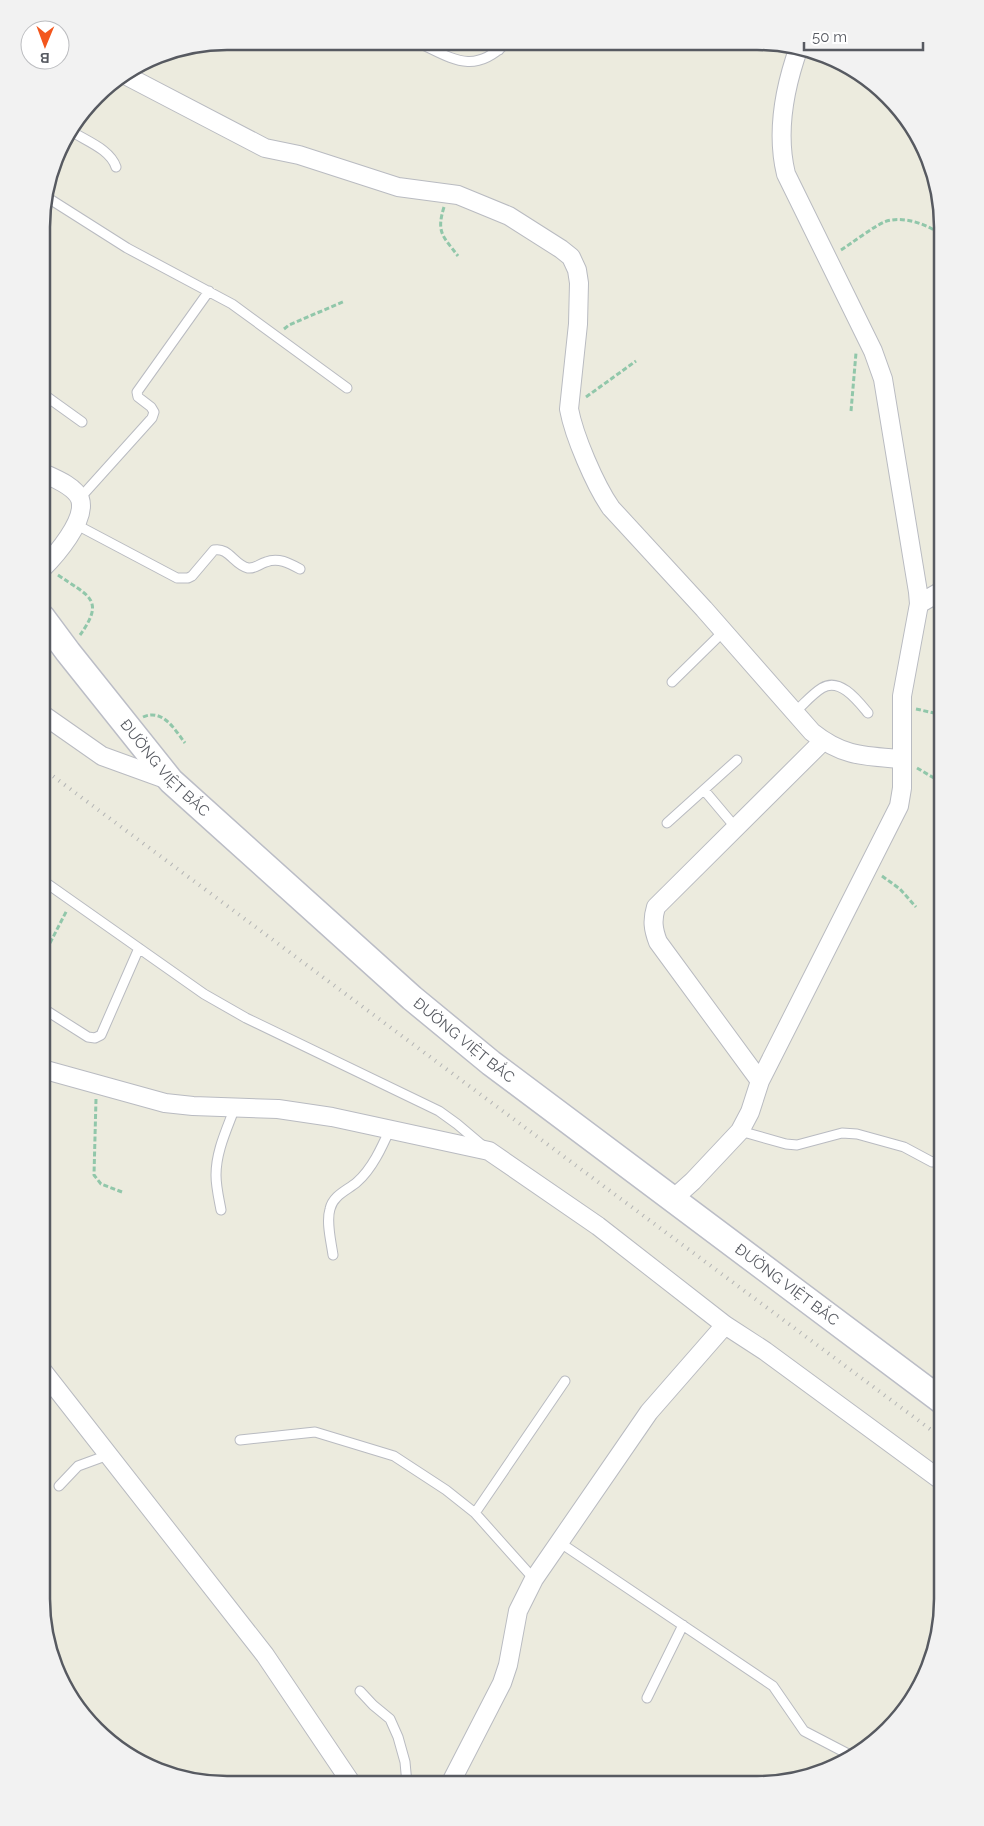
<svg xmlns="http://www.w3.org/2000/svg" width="984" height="1826" font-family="Raleway,sans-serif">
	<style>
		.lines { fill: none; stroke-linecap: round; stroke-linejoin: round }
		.service-casing { stroke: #b9bbc1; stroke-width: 11 }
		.minor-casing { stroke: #b9bbc1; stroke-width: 20 }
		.secondary-casing { stroke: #bbbdc6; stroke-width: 28 }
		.path { stroke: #91c7aa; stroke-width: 3; stroke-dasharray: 5 2.5; stroke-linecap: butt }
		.service { stroke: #fff; stroke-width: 9 }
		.minor { stroke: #fff; stroke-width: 18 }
		.secondary { stroke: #fff; stroke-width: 25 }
		.rail { stroke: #b4b5b5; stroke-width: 4; stroke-dasharray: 1 6; stroke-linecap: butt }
		.labels { text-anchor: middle; stroke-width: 4.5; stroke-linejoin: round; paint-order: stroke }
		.street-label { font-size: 15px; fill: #575a61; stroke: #fff }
		.rim { fill: none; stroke: #575a61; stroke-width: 2.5 }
	</style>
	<rect width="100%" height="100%" fill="#ecebde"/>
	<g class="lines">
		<defs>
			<path id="service" d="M417 42C452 58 473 76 506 43
				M485 43 499 50
				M71 131C86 141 110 149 116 167
				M45 196 127 248 232 304 347 388
				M43 394 82 422
				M80 498 152 418 154 412 151 407 138 397 137 392 209 291
				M75 524 177 578H188L192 576 214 550C229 547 234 565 248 568 255 569 259 564 266 562 278 557 289 563 300 569
				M672 682 724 631
				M795 712C804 704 812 694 822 688 840 677 858 701 868 713
				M704 790 736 828
				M667 823 737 760
				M42 880 204 994 246 1018 439 1111 457 1124 483 1146
				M47 1011 88 1037 95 1038 101 1035 139 948
				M740 1131 786 1144 797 1145 842 1133 857 1134 904 1147 932 1162 942 1160
				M221 1210C219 1199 216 1187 216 1175 216 1151 227 1129 235 1107
				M333 1255C331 1241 326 1222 330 1209 333 1195 348 1190 357 1182 372 1169 382 1147 390 1129
				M240 1440 315 1432 394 1456 446 1490 475 1513 534 1579
				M59 1486 78 1466 108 1455
				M475 1513 565 1381
				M559 1542 773 1686 804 1731 852 1756
				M360 1691 373 1705 390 1719 398 1737 405 1762 407 1784
				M647 1698 683 1625"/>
			<path id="minor" d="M125 75 265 148 299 155 398 187 458 195 509 216 561 249 571 257 577 270 579 283 578 324 569 409C574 436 595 485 611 508L704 609 812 732C843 757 865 756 902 759
				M42 569C55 556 87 520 80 499 75 486 54 478 43 473
				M919 604 943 590
				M42 714 102 756 171 781
				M42 1069 165 1103 193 1106 278 1109 332 1117 489 1151 598 1226 725 1325 765 1351 942 1481
				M760 1081 658 942C653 929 652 920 656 907L823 741
				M673 1199 693 1181 740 1131 750 1112 760 1081 899 806 902 788V696L919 604 918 592 883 379 873 351 786 174C776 133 785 86 799 47
				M42 1370 265 1655 352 1784
				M450 1784 502 1683 508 1665 518 1611 534 1579 649 1412 725 1325"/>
			<g id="secondary">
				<path id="s1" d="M42 617 68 652 171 781 412 998 491 1063 942 1401"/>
			</g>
		</defs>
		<use href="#service" class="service-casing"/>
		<use href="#minor" class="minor-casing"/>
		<use href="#secondary" class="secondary-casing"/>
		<path class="path" d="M444 207C436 233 443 236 458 256
			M841 250C852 243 873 227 884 222 902 215 928 224 943 236
			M284 329 289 325 345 301
			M586 397 636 361
			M851 411 856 353
			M58 575C88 596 106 599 80 635
			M916 709 943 715
			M143 717C163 708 175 730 185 743
			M917 768 934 778
			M882 876 900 889 916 907
			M50 943 67 910
			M96 1099 94 1175 101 1184 122 1192"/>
		<use href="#service" class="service"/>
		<use href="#minor" class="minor"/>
		<use href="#secondary" class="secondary"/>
		<path class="rail" d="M42 768 942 1438"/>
	</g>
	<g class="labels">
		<g class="street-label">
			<text dy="5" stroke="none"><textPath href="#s1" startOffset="195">ĐƯỜNG VIỆT BẮC</textPath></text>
			<text dy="5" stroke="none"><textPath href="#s1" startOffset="600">ĐƯỜNG VIỆT BẮC</textPath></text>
			<text dy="5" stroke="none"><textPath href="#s1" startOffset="1005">ĐƯỜNG VIỆT BẮC</textPath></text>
		</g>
	</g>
	<path d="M0 0H984V1826H0ZM227 50H757A177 177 0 0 1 934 227V1599A177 177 0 0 1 757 1776H227A177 177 0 0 1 50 1599V227A177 177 0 0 1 227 50Z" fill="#f2f2f2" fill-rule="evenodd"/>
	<path class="rim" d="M227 50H757A177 177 0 0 1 934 227V1599A177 177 0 0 1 757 1776H227A177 177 0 0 1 50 1599V227A177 177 0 0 1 227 50Z"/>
	<g transform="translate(45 45) rotate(181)"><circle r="24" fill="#ffffff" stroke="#bcbdc0"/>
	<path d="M0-4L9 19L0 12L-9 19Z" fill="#f3561d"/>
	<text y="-8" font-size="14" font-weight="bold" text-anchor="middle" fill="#575a61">B</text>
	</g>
	<path d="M804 42v8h119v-8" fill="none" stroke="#575a61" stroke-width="2.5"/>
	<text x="812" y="42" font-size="15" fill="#575a61" stroke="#ffffff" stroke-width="4" paint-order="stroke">50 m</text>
</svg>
